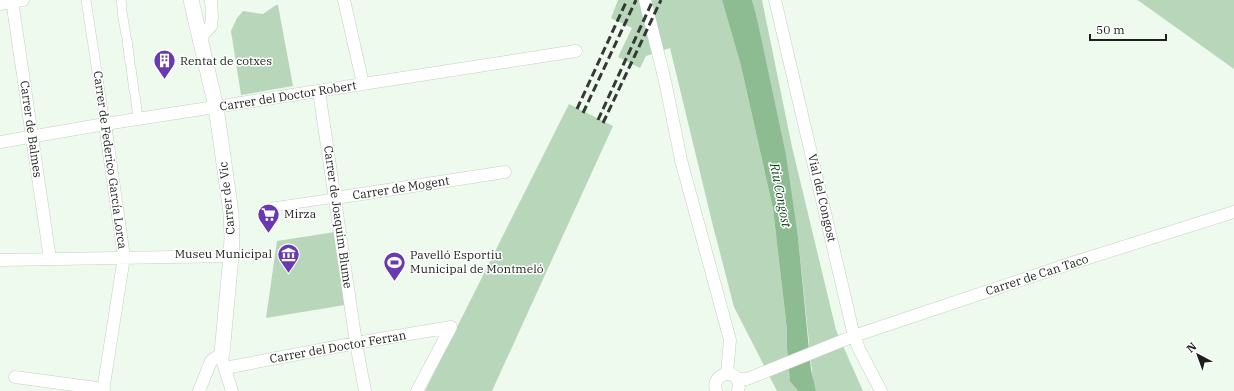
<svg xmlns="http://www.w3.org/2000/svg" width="1234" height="391" font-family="'IBM Plex Serif',serif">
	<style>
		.green { fill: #b8d6ba }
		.water { fill: #8ebc92 }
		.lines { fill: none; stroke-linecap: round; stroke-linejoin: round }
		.pedestrian-casing { stroke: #c4d0c4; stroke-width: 10 }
		.minor-casing { stroke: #c4d0c4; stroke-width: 13 }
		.tertiary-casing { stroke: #c4d0c4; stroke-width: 16 }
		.pedestrian { stroke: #fff; stroke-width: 9 }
		.minor { stroke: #fff; stroke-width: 12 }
		.tertiary { stroke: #fff; stroke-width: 15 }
		.rail { stroke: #333933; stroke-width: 3; stroke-dasharray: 8 4; stroke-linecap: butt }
		.labels { text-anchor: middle; stroke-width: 3; stroke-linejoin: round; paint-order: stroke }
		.poi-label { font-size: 12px; fill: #1c211c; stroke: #fff; text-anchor: start }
		.street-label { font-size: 12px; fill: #1c211c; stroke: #fff }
		.water-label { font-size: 13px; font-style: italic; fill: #083d14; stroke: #fff }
	</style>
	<rect width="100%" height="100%" fill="#eefaee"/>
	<path class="green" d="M618 0H722L741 66 773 209 787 330V348L790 380 798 391H777L734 307 712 222 670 48 646 56 640 68 618 57 632 28 611 18Z
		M752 0H762L792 147 836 330 863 391H816L813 381 798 237 756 14Z
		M1137 0H1234V69L1139 1Z
		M276 5H278L293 86 241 95 231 31 237 18 243 11 263 14Z
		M569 104 613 126 492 391H425Z
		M335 232 345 305 266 318 277 241Z"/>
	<path class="water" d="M722 0H752L756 14 786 155 798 237 811 370 816 391H798L790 381 787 348V330L773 209 741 66Z"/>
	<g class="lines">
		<defs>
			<path id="pedestrian" d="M86 0 105 124
				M121 0 122 7
				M122 12 126 35
				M127 40 130 63
				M131 68 134 91
				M135 95 138 119
				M273 207 335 198"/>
			<path id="minor" d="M12 0 50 259
				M344 0 363 84
				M645 0 665 81 681 160 730 340 727 374
				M775 0 854 336 859 349 881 391
				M0 4 23 0
				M200 38 211 26 212 17 211 0
				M319 91 356 343 365 391
				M0 142 105 124 576 51
				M335 198 505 172
				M0 260 231 256
				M225 368 356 343 451 327
				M15 377 104 389
				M738 379H747L854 336 1072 263 1234 212
				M103 391 124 257 105 124
				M199 391 211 361 222 353 223 363 232 391
				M417 391 451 327
				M716 391C710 369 745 368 738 391"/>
			<path id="tertiary" d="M191 0 216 107 231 213 232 238 231 256 222 353"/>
		</defs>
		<use href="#pedestrian" class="pedestrian-casing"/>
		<use href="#minor" class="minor-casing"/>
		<use href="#tertiary" class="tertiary-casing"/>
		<use href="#pedestrian" class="pedestrian"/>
		<use href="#minor" class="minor"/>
		<use href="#tertiary" class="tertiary"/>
		<path class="rail" d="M577 109 627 0
			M583 113 636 0
			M598 120 653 0
			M603 123 661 0"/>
	</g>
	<defs>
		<symbol id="building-pin" viewBox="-11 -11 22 30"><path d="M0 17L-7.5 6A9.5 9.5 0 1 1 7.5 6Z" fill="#6839b0" stroke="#fff"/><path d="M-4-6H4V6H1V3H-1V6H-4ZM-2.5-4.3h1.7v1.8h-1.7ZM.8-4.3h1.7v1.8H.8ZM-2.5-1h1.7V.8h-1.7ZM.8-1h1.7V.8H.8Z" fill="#fff"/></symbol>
		<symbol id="supermarket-pin" viewBox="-11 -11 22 30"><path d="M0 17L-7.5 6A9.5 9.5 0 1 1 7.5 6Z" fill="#6839b0" stroke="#fff"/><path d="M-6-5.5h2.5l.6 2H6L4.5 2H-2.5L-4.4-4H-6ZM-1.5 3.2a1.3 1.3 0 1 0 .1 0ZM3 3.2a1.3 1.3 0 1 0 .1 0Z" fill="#fff"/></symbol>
		<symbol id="museum-pin" viewBox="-11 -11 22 30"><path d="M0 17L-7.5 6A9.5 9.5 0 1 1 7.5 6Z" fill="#6839b0" stroke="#fff"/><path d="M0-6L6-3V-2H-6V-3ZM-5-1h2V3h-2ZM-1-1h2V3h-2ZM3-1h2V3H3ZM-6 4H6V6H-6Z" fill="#fff"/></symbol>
		<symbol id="stadium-pin" viewBox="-11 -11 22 30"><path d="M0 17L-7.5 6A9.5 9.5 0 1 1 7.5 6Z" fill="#6839b0" stroke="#fff"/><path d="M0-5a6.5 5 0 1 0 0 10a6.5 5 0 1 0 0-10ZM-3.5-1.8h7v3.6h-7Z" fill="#fff"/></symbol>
	</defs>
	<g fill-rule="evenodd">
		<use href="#building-pin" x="152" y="48" width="25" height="34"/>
		<use href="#supermarket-pin" x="256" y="202" width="25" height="34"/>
		<use href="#museum-pin" x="276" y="242" width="25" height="34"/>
		<use href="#stadium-pin" x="382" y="250" width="25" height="34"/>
	</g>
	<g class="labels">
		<g class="poi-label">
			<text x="180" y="65">Rentat de cotxes</text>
			<text x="284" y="218">Mirza</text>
			<text x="272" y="258" text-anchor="end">Museu Municipal</text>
			<text x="410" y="259">Pavelló Esportiu<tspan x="410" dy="14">Municipal de Montmeló</tspan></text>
		</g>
		<g class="street-label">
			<text transform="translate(288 96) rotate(-9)" y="4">Carrer del Doctor Robert</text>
			<text transform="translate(31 129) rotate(82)" y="4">Carrer de Balmes</text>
			<text transform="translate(110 160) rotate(82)" y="4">Carrer de Federico García Lorca</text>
			<text transform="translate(401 188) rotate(-9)" y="4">Carrer de Mogent</text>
			<text transform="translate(227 198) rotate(-96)" y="4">Carrer de Vic</text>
			<text transform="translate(822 198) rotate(77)" y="4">Vial del Congost</text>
			<text transform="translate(338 217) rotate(82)" y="4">Carrer de Joaquim Blume</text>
			<text transform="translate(1037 275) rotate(-18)" y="4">Carrer de Can Taco</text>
			<text transform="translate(338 347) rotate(-10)" y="4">Carrer del Doctor Ferran</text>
		</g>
		<g class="water-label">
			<text transform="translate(781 195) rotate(79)" y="5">Riu Congost</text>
		</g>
	</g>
	<g transform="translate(1198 355) rotate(319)" stroke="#ffffff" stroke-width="3" paint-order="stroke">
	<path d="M0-3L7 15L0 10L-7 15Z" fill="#1c211c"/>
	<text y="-6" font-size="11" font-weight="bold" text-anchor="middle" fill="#1c211c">N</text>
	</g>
	<path d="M1090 34v6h76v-6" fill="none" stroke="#1c211c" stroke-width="2"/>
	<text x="1096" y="34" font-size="12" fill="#1c211c" stroke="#ffffff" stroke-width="3" paint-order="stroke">50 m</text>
</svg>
